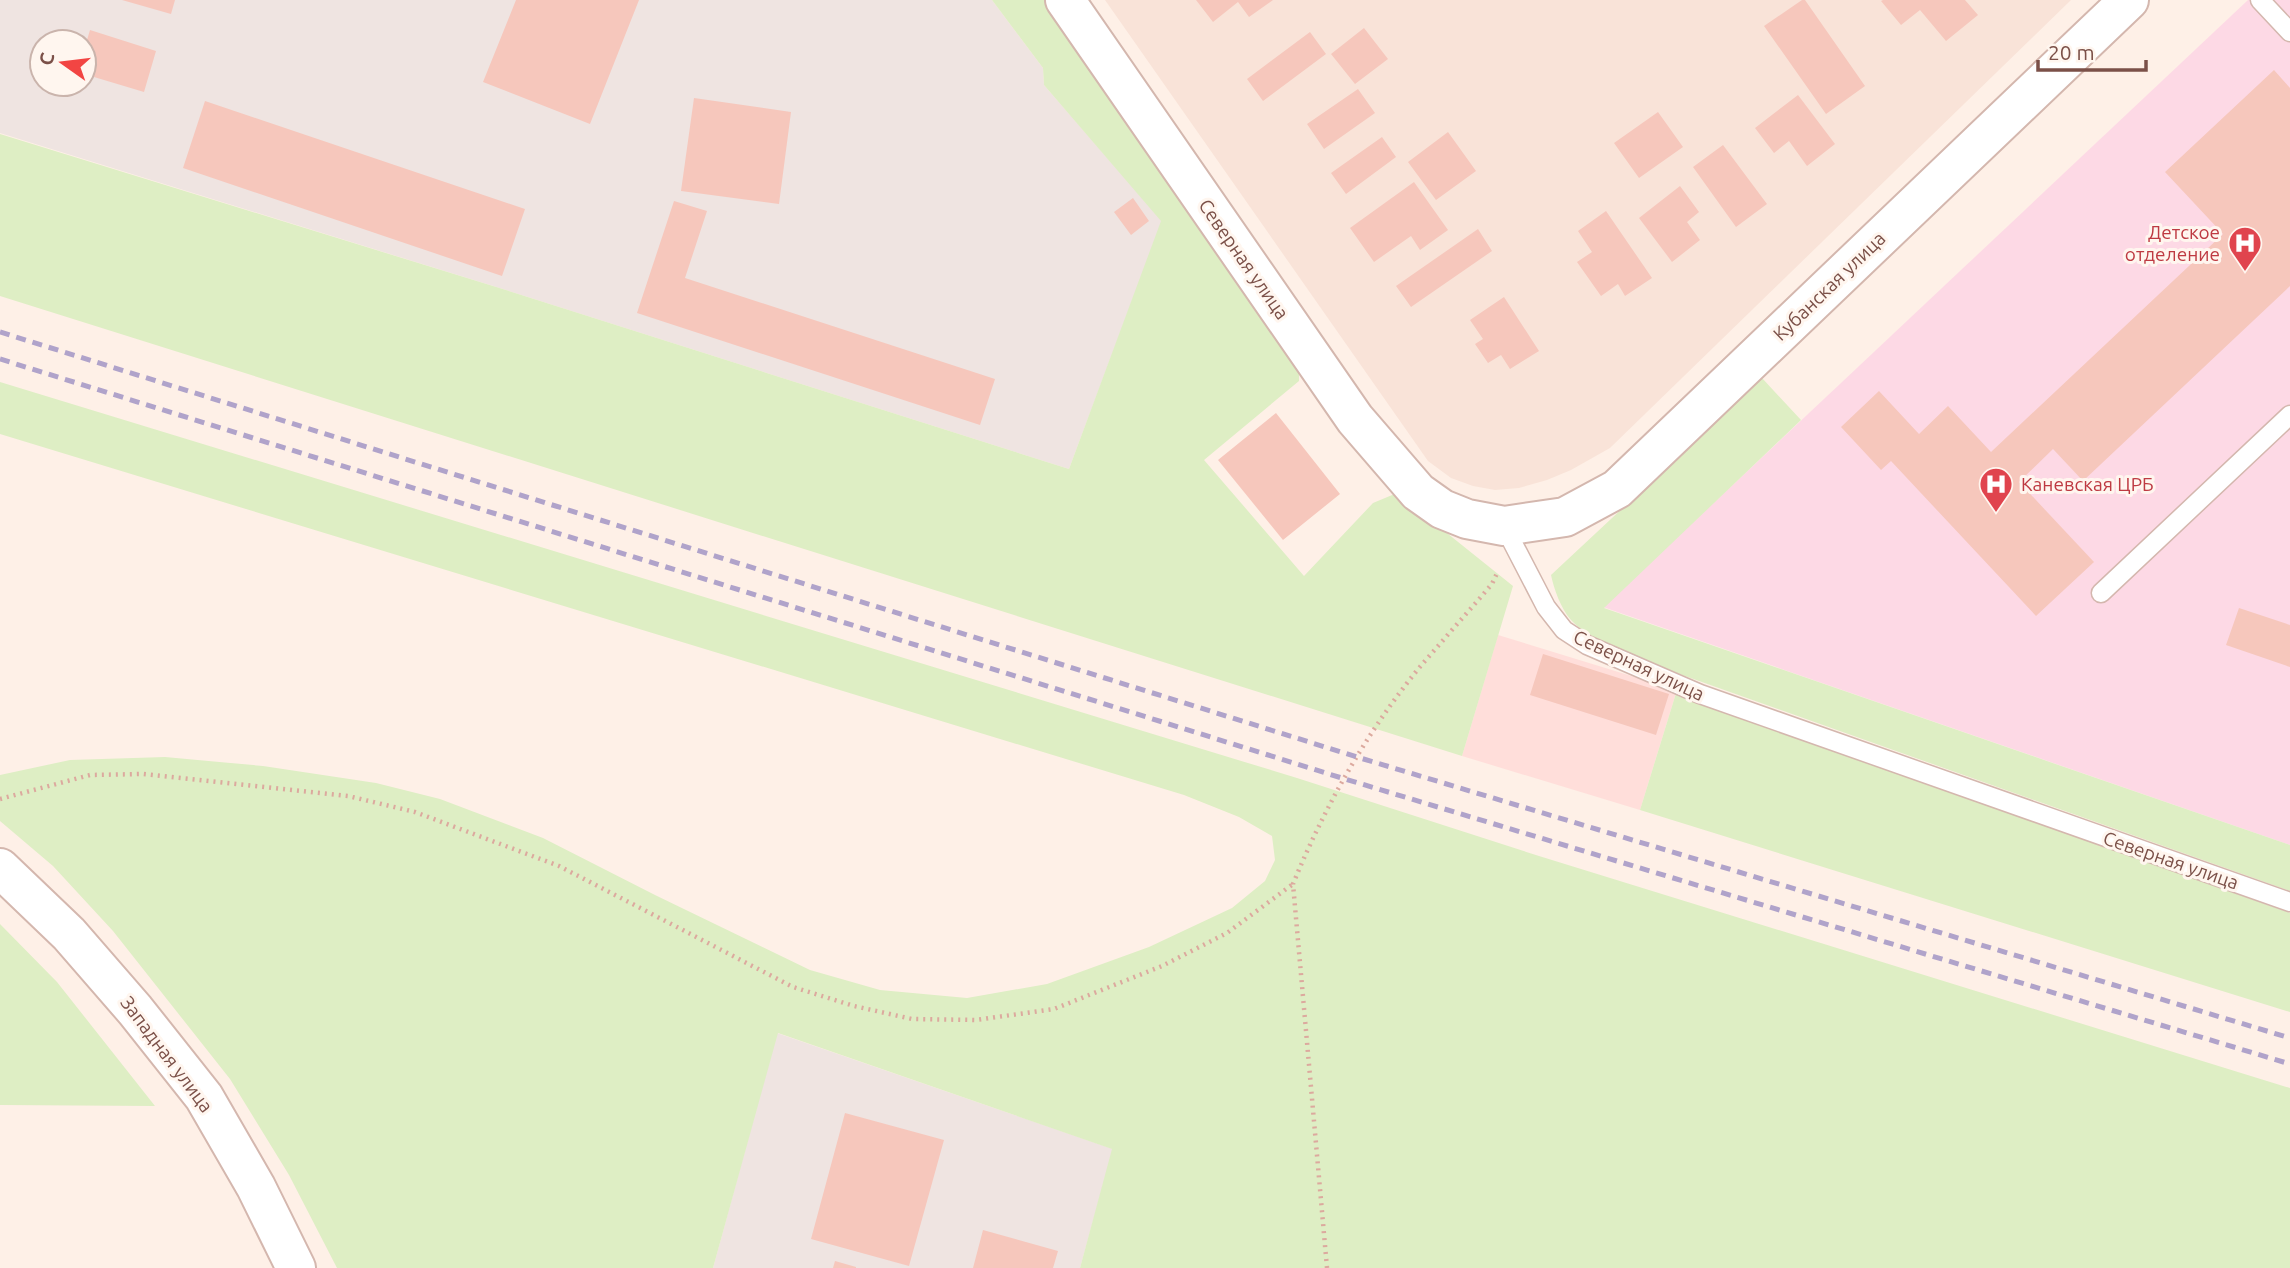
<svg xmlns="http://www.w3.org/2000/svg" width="2290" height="1268" font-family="Ubuntu,sans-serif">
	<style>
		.residential { fill: #f9e3d8 }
		.commercial { fill: #ffdeda }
		.industrial { fill: #efe4e1; fill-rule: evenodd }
		.medical { fill: #fdd9e5 }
		.green { fill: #deeec4 }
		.building { fill: #f6c7bc }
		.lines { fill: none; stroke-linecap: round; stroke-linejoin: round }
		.service-casing { stroke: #d4b7ae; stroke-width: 21 }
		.tertiary-casing { stroke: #d4b7ae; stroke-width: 42 }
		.path { stroke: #dca99e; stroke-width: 4.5; stroke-dasharray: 2 5; stroke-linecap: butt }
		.service { stroke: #fff; stroke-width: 18 }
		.tertiary { stroke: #fff; stroke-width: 38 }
		.rail { stroke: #b0a3ca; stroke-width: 5; stroke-dasharray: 10 7; stroke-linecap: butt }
		.labels { text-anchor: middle; stroke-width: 6; stroke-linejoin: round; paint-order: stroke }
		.health-label { font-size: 19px; fill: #be3a42; stroke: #fff6ef; text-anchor: end }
		.street-label { font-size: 19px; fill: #7b5048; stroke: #fff6ef }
	</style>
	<rect width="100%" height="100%" fill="#fef0e7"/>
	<path class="residential" d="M1105 0H2071L1610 448 1571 470 1547 480 1519 488 1495 490 1473 486 1451 478 1428 461Z"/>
	<path class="commercial" d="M1498 635 1677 690 1640 810 1462 756Z"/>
	<path class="industrial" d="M0 0H992L1043 68 1044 85 1162 221 1069 469 506 290 0 133ZM42 42H84V84H42Z
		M777 1033 1113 1149 1080 1268H713Z"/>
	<path class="medical" d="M2248 0H2290V845L1603 607Z"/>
	<path class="green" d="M992 0H1044L1299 366V381L1204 460 1304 576 1373 503 1397 493 1513 586 1462 756 0 296V134L506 290 1069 469 1161 221 1044 85 1043 68Z
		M1762 378 1801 420 1604 608 2290 845V891L1685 676C1656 664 1591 643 1571 620 1561 609 1554 589 1551 575Z
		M0 382 1297 778 1539 856 2290 1088V1268H1080L1112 1149 778 1033 713 1268H337L289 1175 230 1079 113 931 53 866 0 821V775L70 760 165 757 263 766 376 783 440 799 543 838 655 895 810 970 880 990 967 998 1047 984 1149 947 1232 908 1265 881 1275 860 1272 836 1239 817 1184 795 0 434Z
		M1677 690 1701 703 2290 913V1012L1640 810Z
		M0 924 57 982 155 1106 0 1105Z"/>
	<path class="building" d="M122 0H175L171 14Z
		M516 0H639L590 124 483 82Z
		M1196 0H1273L1249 17 1238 2 1213 22Z
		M1802 0H1805L1865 86 1826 114 1764 26Z
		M1883 0H1965L1978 15 1946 41 1920 10 1901 25 1881 1Z
		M1364 28 1388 59 1355 84 1331 54Z
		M90 30 156 51 144 92 84 74V50Z
		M1310 32 1326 54 1263 101 1247 79Z
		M2274 70 2290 88V286L2083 481 2053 449 2019 482 2094 562 2036 616 1891 461 1881 470 1841 427 1879 391 1919 434 1948 406 1991 452 2223 234 2165 172Z
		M1358 89 1375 113 1324 149 1307 124Z
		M1798 95 1835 144 1807 166 1789 141 1774 153 1755 128Z
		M694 98 791 112 779 204 681 191Z
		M205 101 525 209 502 276 183 168Z
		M1658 112 1683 147 1639 178 1614 143Z
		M1448 132 1476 171 1436 200 1408 162Z
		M1382 137 1396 157 1346 194 1331 173Z
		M1723 145 1767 204 1736 227 1693 167Z
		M1414 182 1448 230 1420 250 1411 236 1374 262 1350 228Z
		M1680 186 1699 212 1687 222 1700 240 1672 262 1639 218Z
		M1133 198 1149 221 1131 235 1114 212Z
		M674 201 707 211 685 278 995 379 980 425 637 313Z
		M1606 211 1652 278 1625 296 1618 284 1601 296 1577 262 1592 252 1578 231Z
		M1478 229 1492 251 1411 307 1396 286Z
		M1504 297 1539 351 1510 369 1501 355 1488 363 1475 344 1483 339 1470 320Z
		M1276 413 1340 494 1283 540 1218 460Z
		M2239 608 2290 625V667L2226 645Z
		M1543 654 1669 694 1656 735 1530 695Z
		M845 1113 944 1140 909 1266 811 1239Z
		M983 1230 1058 1251 1053 1268H973Z
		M835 1261 856 1267V1268H833Z"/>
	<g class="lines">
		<defs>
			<path id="service" d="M2260 0 2290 32
				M1504 526 1546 607 1564 630 1587 645 1700 694 2290 902
				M2101 593 2290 415"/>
			<path id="tertiary" d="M1065 0 1355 419 1418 492 1442 509 1467 519 1504 526 1565 517 1617 489 2129 0
				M0 868 69 934 135 1010 204 1097 256 1187 296 1268"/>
		</defs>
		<use href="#service" class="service-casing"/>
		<use href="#tertiary" class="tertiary-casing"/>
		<path class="path" d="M0 799 90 775 143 774 348 796 415 812 559 866 793 987 854 1006 912 1019 976 1020 1054 1009 1162 966 1227 933 1293 884
			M1327 1268 1293 884C1324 808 1366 733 1419 668 1443 640 1468 612 1492 584L1498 571"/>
		<use href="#service" class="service"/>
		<use href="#tertiary" class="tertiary"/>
		<path class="rail" d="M0 332 1357 757 2290 1038
			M0 359 1345 779 2290 1064"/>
	</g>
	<defs>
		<symbol id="hospital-pin" viewBox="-11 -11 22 30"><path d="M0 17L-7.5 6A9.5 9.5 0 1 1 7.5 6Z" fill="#e0444e" stroke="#fff6ef"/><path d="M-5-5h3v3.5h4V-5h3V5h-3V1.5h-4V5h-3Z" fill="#fff"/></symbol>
	</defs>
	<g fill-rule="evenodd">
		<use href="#hospital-pin" x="2226" y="224" width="38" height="52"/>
		<use href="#hospital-pin" x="1977" y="465" width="38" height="52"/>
	</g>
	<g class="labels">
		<g class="health-label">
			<text x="2220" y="239">Детское<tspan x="2220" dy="22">отделение</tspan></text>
			<text x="2021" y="491" text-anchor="start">Каневская ЦРБ</text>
		</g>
		<g class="street-label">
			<text transform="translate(1244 259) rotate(55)" y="7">Северная улица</text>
			<text transform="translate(1829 286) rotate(-44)" y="7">Кубанская улица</text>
			<text transform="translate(1639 665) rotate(25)" y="7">Северная улица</text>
			<text transform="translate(2171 860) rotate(19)" y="7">Северная улица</text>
			<text transform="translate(167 1054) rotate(53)" y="7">Западная улица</text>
		</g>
	</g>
	<g transform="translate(63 63) rotate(284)"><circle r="33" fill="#fff6ef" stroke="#cab4ac" stroke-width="2"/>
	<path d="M0-5L12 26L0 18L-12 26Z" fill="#f24543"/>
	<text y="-10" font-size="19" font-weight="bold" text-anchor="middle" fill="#7b5048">С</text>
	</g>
	<path d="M2038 60v10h108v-10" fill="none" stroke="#7b5048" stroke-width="3.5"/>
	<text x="2048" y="60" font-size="21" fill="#7b5048" stroke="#fff6ef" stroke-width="5" paint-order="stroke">20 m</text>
</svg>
